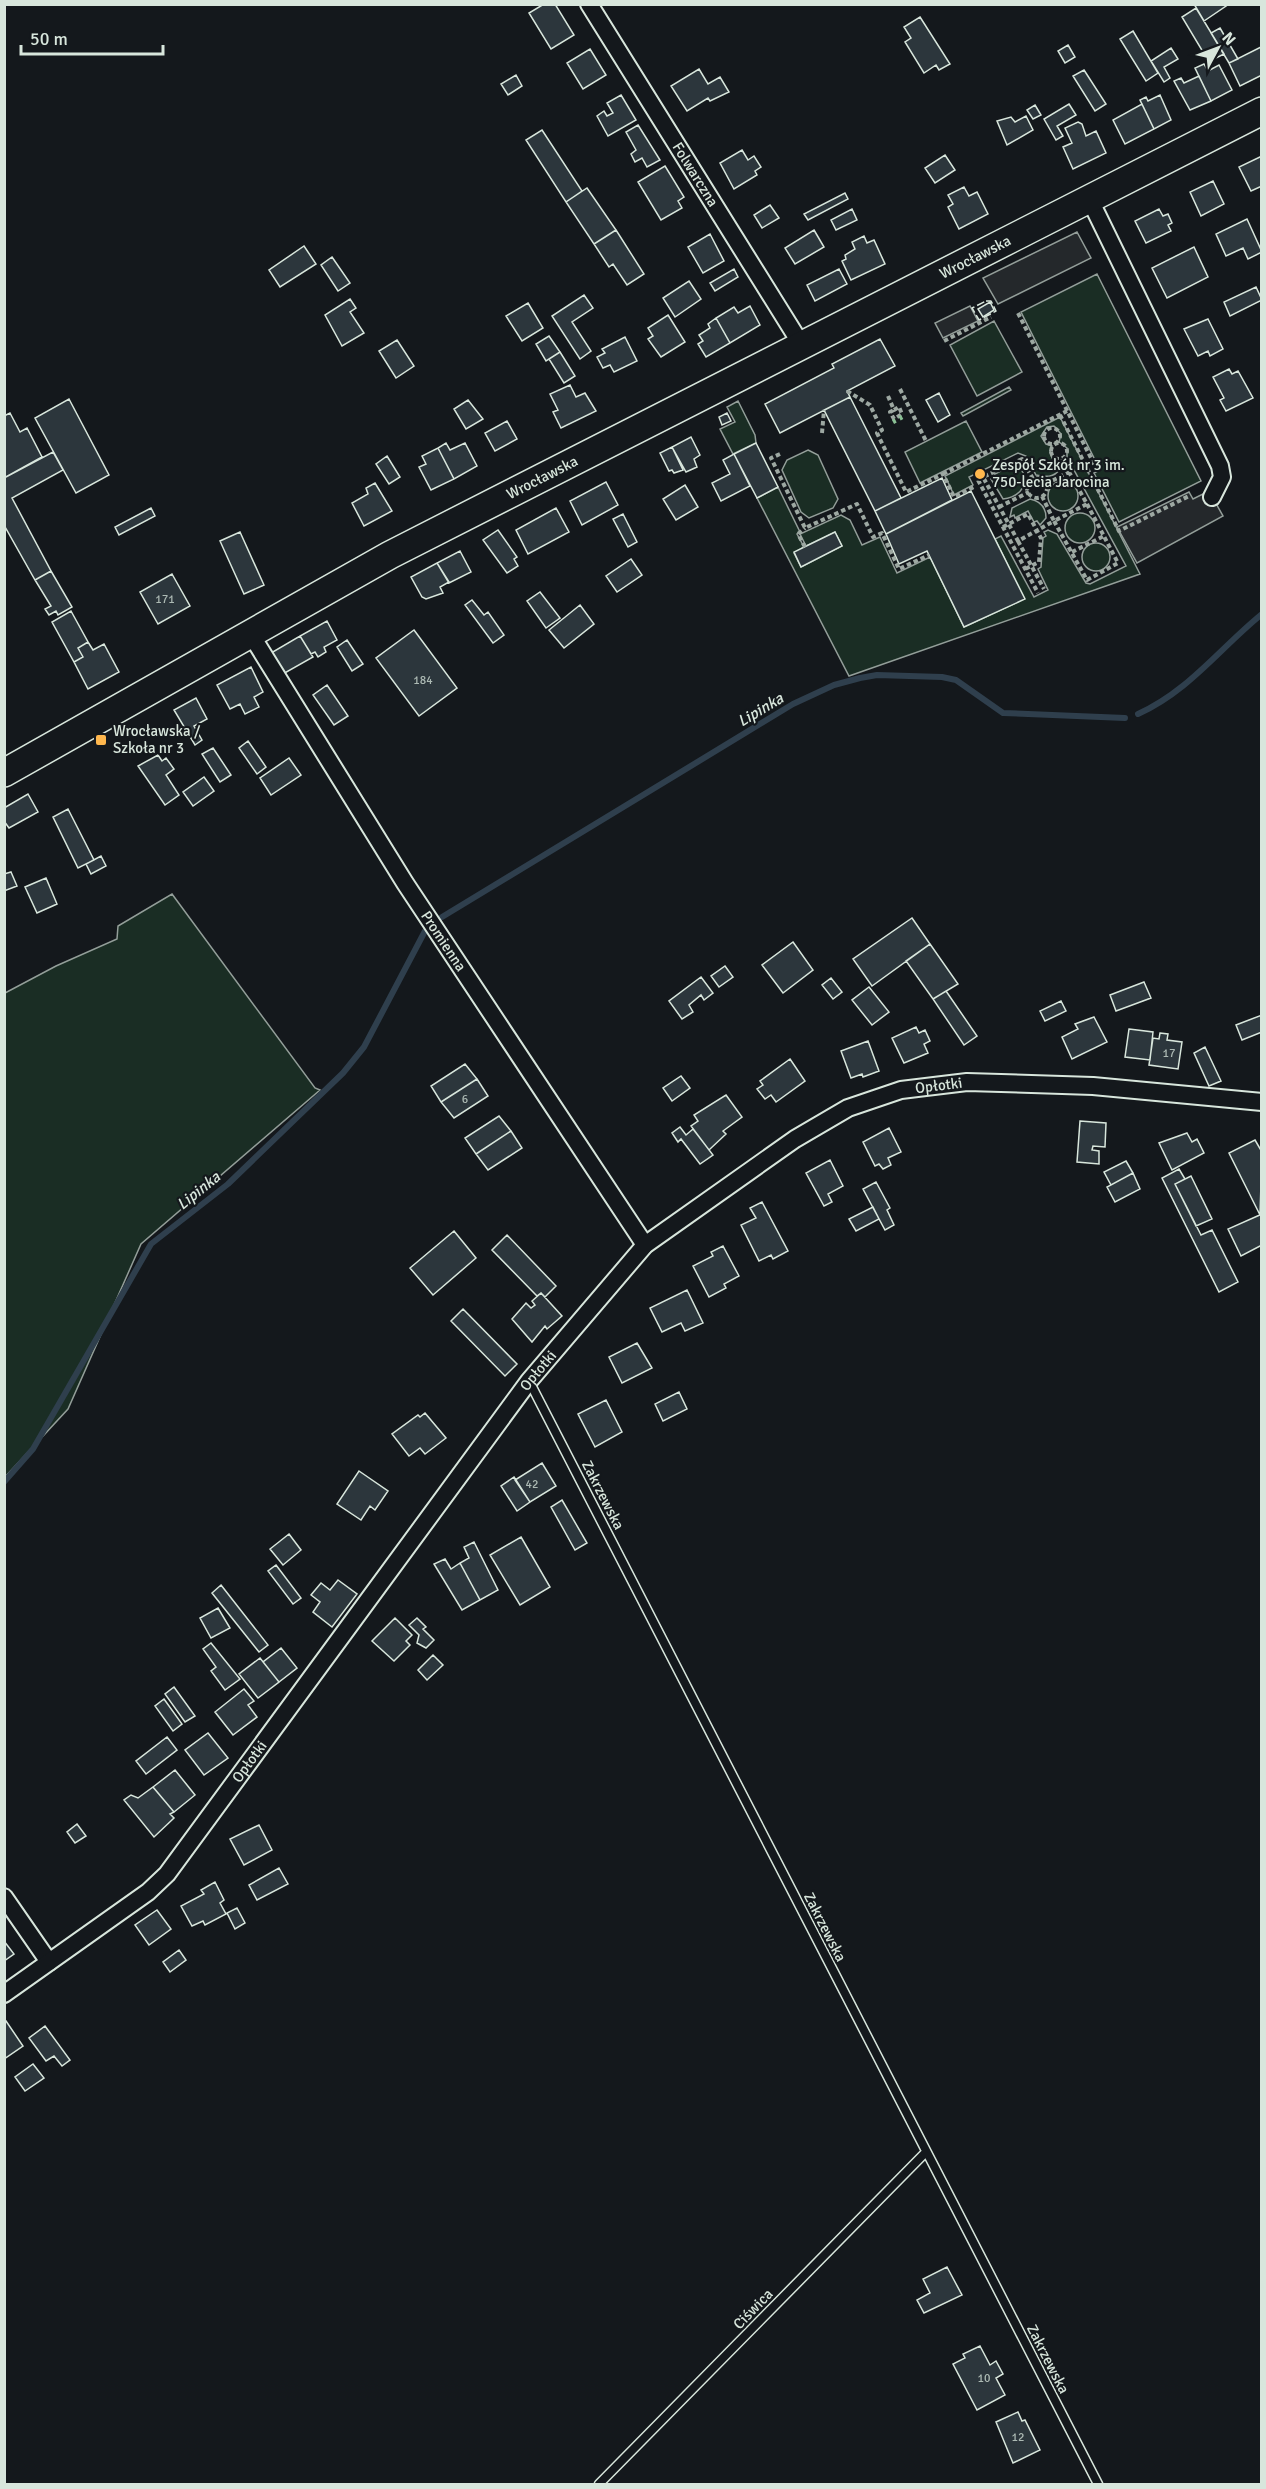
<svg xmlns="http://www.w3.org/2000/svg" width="1266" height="2489" font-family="Signika,sans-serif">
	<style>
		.green { fill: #1a2d24; stroke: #939e99; stroke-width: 1.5 }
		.parking { fill: #24282b; stroke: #939e99; stroke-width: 1.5 }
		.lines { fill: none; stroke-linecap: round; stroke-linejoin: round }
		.stream { stroke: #2f3f4d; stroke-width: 6 }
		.building { fill: #2c363c; stroke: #d8e6dc; stroke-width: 1.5 }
		.service-casing { stroke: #d8e6dc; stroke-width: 11 }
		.minor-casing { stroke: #d8e6dc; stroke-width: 20 }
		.primary-casing { stroke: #d8e6dc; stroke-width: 30 }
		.path { stroke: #9da8a2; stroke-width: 4; stroke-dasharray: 4.5 3; stroke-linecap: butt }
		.service { stroke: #14181c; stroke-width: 8 }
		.minor { stroke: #14181c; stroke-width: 16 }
		.primary { stroke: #14181c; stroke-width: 27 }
		.hedge { stroke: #8ac095; stroke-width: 4.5; stroke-dasharray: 3 4.5; stroke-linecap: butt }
		.fence { stroke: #d8e6dc; stroke-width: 1.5; stroke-dasharray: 8 3; stroke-linecap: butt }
		.poi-dot { fill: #ffb74d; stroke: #14181c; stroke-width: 2 }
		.labels { text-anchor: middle; stroke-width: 4.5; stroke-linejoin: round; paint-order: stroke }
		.number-label { font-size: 12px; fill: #adbab4 }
		.street-label { font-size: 15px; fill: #d8e6dc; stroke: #14181c }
		.poi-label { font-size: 15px; fill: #d8e6dc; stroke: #14181c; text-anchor: start }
		.water-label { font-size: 16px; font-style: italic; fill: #d8e6dc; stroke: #14181c }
	</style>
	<rect width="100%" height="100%" fill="#14181c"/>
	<path class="green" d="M1097 274 1201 481 1119 522 1094 473 1100 470 1021 312Z
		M994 321 1022 372 977 396 950 345Z
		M1009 387 1011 390 963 416 961 413Z
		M738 401 755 435 756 443 733 454 720 429 735 422 727 407Z
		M1060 417 1140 574 849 676 757 498 778 487 800 532 797 534 804 547 794 553 801 567 842 546 835 532 806 546 800 534 841 515 850 520 862 545 880 537 897 573 930 557 964 627 1024 599 995 539 1001 536 1034 597 1048 590 1038 569 1041 567 1043 538 1046 536 1044 532 1048 530 1057 534 1086 583 1090 584 1126 566 1067 457V448L1059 442 1061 434 1054 426 1047 427 1041 436 1046 444 1052 446 1050 452 1052 458 1060 462V469C1054 478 1045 477 1036 475L1026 456 1018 453 969 477 973 485 954 495 945 476Z
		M966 421 982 452 920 483 905 452Z
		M808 450 818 455 838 499 833 508 809 518 801 512 782 470 787 460Z
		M1012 465 1018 466C1033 481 1021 497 1003 499L991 479 995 474Z
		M1048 496a15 15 0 1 1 30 0a15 15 0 1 1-30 0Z
		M1030 499C1040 501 1046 507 1046 518L1040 525 1037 521 1034 522 1028 511 1015 518 1014 515 1010 517 1012 508Z
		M1065 528a15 15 0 1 1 30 0a15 15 0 1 1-30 0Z
		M1082 557a14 14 0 1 1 28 0a14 14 0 1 1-28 0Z
		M172 894 315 1088 320 1090 141 1244 68 1409 5 1477V993L56 966 117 939 118 926Z"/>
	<path class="parking" d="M1077 232 1091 258 998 304 983 278Z
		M970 306 978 321 943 338 935 323Z
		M1209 491 1223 516 1137 563 1117 527 1189 492 1193 499Z"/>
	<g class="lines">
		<path class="stream" d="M1138 714C1189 691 1220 648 1262 614
			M442 917 793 704 834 685 860 678 877 675 942 677 956 680 1003 713 1125 718
			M4 1482 33 1449 151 1244 228 1184 343 1073 364 1047 425 931"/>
	</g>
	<path class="building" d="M544 4H555L574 35 551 49 529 13Z
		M1194 4H1229L1204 21Z
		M1196 8 1224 54 1216 58 1210 48 1203 52 1182 17Z
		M920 17 950 64 939 70 936 65 924 73 905 42 911 38 904 27Z
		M1220 28 1238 59 1229 63 1211 33Z
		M1133 31 1158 73 1146 81 1120 39Z
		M1068 45 1075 57 1065 63 1058 51Z
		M1261 47 1262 75 1240 86 1229 63Z
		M1171 48 1178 59 1164 67 1170 78 1164 82 1151 61Z
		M590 49 606 75 583 89 567 63Z
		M1204 64 1208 71 1219 65 1232 90 1211 101 1195 68Z
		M699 69 708 84 720 77 729 92 710 101 708 98 687 111 671 86Z
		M1084 70 1106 104 1095 111 1073 76Z
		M516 75 522 86 508 95 501 84Z
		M1199 76 1211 101 1190 110 1174 81 1181 78 1184 83Z
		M621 95 636 120 608 136 597 116 604 111 607 116 613 113 607 103Z
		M1160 95 1171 120 1154 129 1140 100 1146 97 1148 101Z
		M1069 104 1076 115 1057 126 1063 136 1056 140 1044 119Z
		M1142 104 1154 129 1125 144 1113 120Z
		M1035 105 1041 115 1033 119 1027 110Z
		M1026 116 1033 130 1007 145 997 121 1011 117 1015 122Z
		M1078 122 1082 124 1086 136 1096 131 1106 153 1073 169 1063 147 1072 143 1065 128Z
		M638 125 660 160 647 167 642 158 635 162 631 154 636 150 626 132Z
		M542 130 582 191 566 202 526 140Z
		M742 150 748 160 754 156 761 167 755 171 757 175 734 189 720 163Z
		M945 155 955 170 935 183 925 168Z
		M1262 156V186L1251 191 1239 167Z
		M665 166 684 197 678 201 682 208 661 220 638 182Z
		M1213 181 1224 204 1201 216 1190 192Z
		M964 187 969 196 977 192 988 214 959 229 948 207 953 204 948 195Z
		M587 188 616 230 594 244 566 202Z
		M845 193 848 199 808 220 804 214Z
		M770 205 779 218 762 228 754 215Z
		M852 209 857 220 836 230 831 220Z
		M1159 209 1163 216 1168 214 1172 223 1168 225 1171 231 1146 243 1135 221Z
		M1247 219 1262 252 1248 259 1243 248 1226 256 1216 234Z
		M616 230 644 274 627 285 613 264 609 267 594 244Z
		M814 230 824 247 795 264 785 248Z
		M710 234 724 261 703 273 688 247Z
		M864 236 867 243 874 240 885 264 851 280 842 261 846 259 845 255 855 249 852 242Z
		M304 246 316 264 280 287 269 270Z
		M1194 247 1208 277 1167 298 1152 268Z
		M332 257 350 283 338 291 321 265Z
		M734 269 738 277 715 291 710 283Z
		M839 269 847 284 815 301 807 285Z
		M689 281 701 299 675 317 663 298Z
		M1256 287 1262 300 1230 316 1224 302Z
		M584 295 593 308 572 322 591 351 580 359 552 316Z
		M350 299 356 308 350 312 364 333 342 346 325 315Z
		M990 302 994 310 983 317 978 309Z
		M528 303 543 328 522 341 506 316Z
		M750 306 760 325 730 343 716 318 734 307 738 313Z
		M668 315 685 342 661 357 648 339 653 336 648 328Z
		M716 318 730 343 706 357 698 344 703 341 699 335 710 328 708 324Z
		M1208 319 1223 349 1210 356 1208 351 1198 356 1184 329Z
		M549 336 560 352 546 361 536 344Z
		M625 337 637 361 614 372 610 365 603 368 597 357 605 353 602 349Z
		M880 339 895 366 847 391 850 397 780 433 765 404 834 368 832 364Z
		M397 340 414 366 396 378 379 351Z
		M560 352 575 376 564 383 549 359Z
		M1229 369 1232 374 1238 371 1253 398 1226 411 1220 400 1224 398 1213 377Z
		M570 385 576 397 585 393 596 411 561 428 553 412 558 410 550 394Z
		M939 393 950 415 938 422 926 400Z
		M850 397 901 498 875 511 824 410Z
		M69 399 109 475 76 493 35 418Z
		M468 400 483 419 466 429 454 409Z
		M10 413 20 432 27 428 42 457 4 478V416Z
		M727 413 731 421 722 425 719 417Z
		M507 421 517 439 495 451 485 433Z
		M691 437 700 455 694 459 697 467 686 472 672 447Z
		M446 443 450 450 465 443 477 466 454 479 438 448Z
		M756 443 778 487 757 498 734 454Z
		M672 447 683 470 674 473 672 470 669 471 660 453Z
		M438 448 454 479 431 490 419 467 426 464 422 456Z
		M53 452 63 470 12 498 51 571 35 580 4 525V478Z
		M734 454 750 486 721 501 712 483 730 474 723 460Z
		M387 456 400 477 389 484 376 464Z
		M942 478 952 500 886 534 875 511Z
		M606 482 618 505 582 525 570 501Z
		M375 483 392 511 364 526 352 503 368 494 366 488Z
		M685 485 698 507 676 520 663 499Z
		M971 491 1025 599 964 627 927 551 899 564 886 534Z
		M151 508 155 516 119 535 115 527Z
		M556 508 569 532 528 554 516 530Z
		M623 514 637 542 628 547 613 519Z
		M498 530 517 557 514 559 518 566 507 573 483 540Z
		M240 532 264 585 244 594 220 541Z
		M835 532 842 546 801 567 794 552Z
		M460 551 471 572 449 583 437 563Z
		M631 559 642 575 617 592 606 576Z
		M437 563 449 582 440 587 443 593 426 599 422 597 411 577Z
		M51 571 72 607 58 615 56 611 49 615 45 609 51 606 35 580Z
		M172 574 190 606 158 624 140 592Z
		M540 592 560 618 546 628 527 601Z
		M472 600 484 615 488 612 504 635 493 643 465 605Z
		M580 605 594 624 564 648 549 630Z
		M71 611 88 642 78 648 83 657 74 662 52 622Z
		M327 621 337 640 324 647 326 652 318 657 315 652 311 654 300 636Z
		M414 630 457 688 419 716 376 658Z
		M300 636 313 657 283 674 271 653Z
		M347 640 363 664 352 671 337 647Z
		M88 642 93 650 104 644 119 672 88 689 74 662 83 657 78 648Z
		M251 667 263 692 254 697 259 707 245 714 240 704 230 709 217 685Z
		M327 685 348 716 334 725 313 695Z
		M196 698 207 719 194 726 202 740 195 745 174 710Z
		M248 741 266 767 257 774 239 748Z
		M213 748 231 775 220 782 202 754Z
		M158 755 162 761 166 758 174 769 166 775 179 795 165 805 138 766Z
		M289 758 301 775 271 795 260 778Z
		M204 777 214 791 193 806 183 792Z
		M28 794 38 812 9 828 4 821V808Z
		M68 809 94 860 78 868 53 817Z
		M101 856 106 866 91 874 86 864Z
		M11 872 17 886 4 891V874Z
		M46 878 57 904 37 913 25 887Z
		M912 918 930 944 872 986 853 959Z
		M793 942 813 970 783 993 762 965Z
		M930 944 958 984 933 999 906 961Z
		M725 966 733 977 719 987 711 976Z
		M701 977 713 993 704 1000 701 995 689 1005 693 1012 682 1019 669 1001Z
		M831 978 842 992 833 999 822 985Z
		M1144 982 1151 998 1116 1011 1110 995Z
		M869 987 889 1012 872 1025 852 1000Z
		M946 991 977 1036 964 1045 933 999Z
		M1061 1001 1066 1011 1045 1021 1040 1011Z
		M1262 1015V1032L1242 1040 1236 1025Z
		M1094 1017 1107 1042 1072 1059 1062 1037 1078 1029 1075 1024Z
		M916 1027 919 1033 925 1030 930 1041 924 1044 928 1053 904 1063 892 1038Z
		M1129 1029 1153 1032 1150 1060 1125 1057Z
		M1160 1033 1168 1034 1167 1040 1182 1042 1178 1069 1149 1065 1153 1038 1159 1039Z
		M868 1041 879 1071 863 1077 862 1074 851 1078 841 1051Z
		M1205 1047 1221 1081 1209 1086 1194 1053Z
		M790 1059 805 1081 776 1102 771 1095 765 1099 757 1089 763 1085 760 1081Z
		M465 1064 477 1079 441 1102 431 1086Z
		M681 1076 690 1088 672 1101 663 1088Z
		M477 1079 488 1096 454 1118 441 1102Z
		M726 1095 742 1117 723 1131 726 1134 709 1150 691 1126 698 1121 694 1115Z
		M499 1116 511 1131 476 1154 465 1138Z
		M1080 1121 1106 1123 1105 1147 1093 1146 1092 1150 1099 1151V1164L1077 1162Z
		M680 1127 686 1135 693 1129 713 1155 700 1164 681 1139 678 1142 672 1133Z
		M889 1128 901 1152 888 1158 891 1165 883 1169 879 1164 875 1166 863 1142Z
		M511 1131 522 1148 488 1170 476 1154Z
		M1187 1133 1192 1142 1197 1139 1204 1153 1172 1170 1159 1143Z
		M1255 1140 1262 1152 1260 1215 1229 1153Z
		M830 1160 843 1186 828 1194 832 1202 824 1206 806 1173Z
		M1126 1161 1133 1173 1111 1185 1104 1172Z
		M1179 1169 1185 1179 1175 1184 1201 1235 1212 1230 1238 1282 1219 1292 1162 1178Z
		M1133 1173 1140 1189 1115 1202 1107 1187Z
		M1191 1176 1212 1219 1196 1226 1175 1184Z
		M876 1182 890 1208 887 1210 894 1225 885 1230 863 1189Z
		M762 1202 788 1251 773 1259 771 1255 759 1261 741 1225 756 1218 750 1208Z
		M873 1207 879 1219 856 1231 849 1219Z
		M1262 1214V1245L1241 1256 1228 1229Z
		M454 1231 476 1258 433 1295 410 1268Z
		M507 1235 556 1286 545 1297 541 1293 537 1296 492 1250Z
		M723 1246 739 1276 724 1284 726 1288 709 1297 693 1266 713 1256 711 1252Z
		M687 1290 703 1323 685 1331 681 1323 662 1332 650 1308Z
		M541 1293 562 1316 547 1329 545 1326 532 1342 512 1319 526 1303 531 1308 535 1305 532 1301Z
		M463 1309 517 1364 505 1376 451 1321Z
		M637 1343 652 1368 622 1383 609 1357Z
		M679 1392 687 1409 663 1421 655 1404Z
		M606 1400 622 1432 595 1447 578 1414Z
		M425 1413 446 1438 425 1454 420 1448 409 1456 392 1434 418 1415 420 1417Z
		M542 1463 556 1486 530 1502 515 1480Z
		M359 1471 388 1491 375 1510 370 1506 361 1520 337 1504Z
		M514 1477 530 1502 517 1511 501 1486Z
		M562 1500 587 1543 575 1550 551 1507Z
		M289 1534 301 1550 283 1565 270 1549Z
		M521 1537 550 1587 520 1605 490 1555Z
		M474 1542 498 1590 480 1600 460 1563 469 1558 464 1547Z
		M445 1559 451 1569 460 1563 480 1600 462 1610 434 1564Z
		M276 1565 301 1598 293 1604 268 1571Z
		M338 1580 357 1594 332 1627 313 1612 320 1602 311 1595 321 1583 330 1590Z
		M221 1585 268 1645 259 1652 212 1593Z
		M218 1608 230 1628 211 1638 200 1618Z
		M395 1618 412 1635 406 1641 410 1645 394 1661 372 1641Z
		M417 1618 426 1627 423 1629 434 1640 426 1648 417 1643 419 1635 409 1625Z
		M211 1643 240 1679 225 1690 211 1671 216 1667 203 1649Z
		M281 1648 297 1668 279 1682 263 1662Z
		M433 1655 443 1665 427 1680 418 1670Z
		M260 1658 279 1682 258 1698 239 1674Z
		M174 1687 195 1716 185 1722 165 1694Z
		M244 1689 254 1701 248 1705 257 1717 233 1735 215 1712Z
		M164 1699 182 1724 173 1731 155 1706Z
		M208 1733 228 1758 204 1775 185 1750Z
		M167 1737 177 1750 146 1774 136 1761Z
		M175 1770 195 1795 174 1812 153 1787Z
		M153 1787 174 1812 170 1814 174 1818 154 1837 124 1800 131 1795 138 1798Z
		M77 1824 86 1836 75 1843 67 1832Z
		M259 1825 272 1850 244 1865 230 1839Z
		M279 1868 288 1884 257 1900 249 1885Z
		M215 1882 224 1900 220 1903 226 1914 205 1925 203 1921 192 1926 181 1906 204 1894 201 1890Z
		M237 1908 245 1923 235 1929 227 1913Z
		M157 1910 171 1929 149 1945 135 1925Z
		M4 1941 14 1954 4 1961Z
		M179 1950 186 1960 170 1972 163 1962Z
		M6 2021 23 2046 4 2059V2022Z
		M45 2026 70 2060 62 2066 54 2056 46 2061 29 2038Z
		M33 2064 44 2078 25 2091 15 2077Z
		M947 2267 962 2295 924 2313 917 2300 930 2293 923 2279Z
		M980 2346 990 2365 996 2361 1003 2374 996 2378 1005 2395 977 2410 953 2364 965 2358 963 2354Z
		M1018 2412 1022 2421 1025 2420 1040 2450 1013 2463 996 2422Z"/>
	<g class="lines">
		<defs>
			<path id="service" d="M529 1381 1098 2484
				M599 2484 926 2152"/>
			<g id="minor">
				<path id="s1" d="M589 4 801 344"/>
				<path d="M1089 198 1220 466 1222 477 1212 497"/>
				<path id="s2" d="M250 633 405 883 645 1245"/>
				<path d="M4 1897 49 1962"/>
				<path id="s3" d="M4 1994 148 1892 167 1874 529 1381 645 1245 795 1139 848 1108 901 1090 967 1082 1093 1086 1262 1102"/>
			</g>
			<g id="primary">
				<path id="s4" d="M4 773 390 555 1262 111"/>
			</g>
		</defs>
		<use href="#service" class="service-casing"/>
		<use href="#minor" class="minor-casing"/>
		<use href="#primary" class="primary-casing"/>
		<path class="path" d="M1018 313 1097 470
			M944 341 991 317
			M900 389 926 441
			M847 391 870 405 882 430 877 433 906 492 943 474 954 497 974 487
			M888 396 894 410 899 407 902 414 894 419 890 412 894 410
			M1060 415 1119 531 1189 496
			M1044 436a8 8 0 1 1 16 0a8 8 0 1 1-16 0Z
			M822 433 824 410
			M1051 451a8 8 0 1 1 16 0a8 8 0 1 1-16 0Z
			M780 454 771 458 805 528 857 504 873 537 882 533 899 569 929 555
			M943 474 1067 411
			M1027 488a10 10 0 1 1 20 0a10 10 0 1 1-20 0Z
			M1033 479 1022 459 983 477 1018 541 1054 521 1087 580 1118 563 1087 504
			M978 480 1038 593
			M1046 484 1069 472 1062 459
			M1042 496 1054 521 1087 504 1069 472
			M999 507 1029 492
			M1003 527 1028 514 1041 538 1039 562 1025 569
			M1018 541 1044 589
			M805 547 798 534 805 528
			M1072 552 1104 536"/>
		<use href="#service" class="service"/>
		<use href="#minor" class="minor"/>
		<use href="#primary" class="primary"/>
		<path class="hedge" d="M893 422 904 416"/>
		<path class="fence" d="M986 301H991L996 311 979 320 972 308Z"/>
	</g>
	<g class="poi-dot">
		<circle cx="980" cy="474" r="6"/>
		<rect x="95" y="734" width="12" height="12" rx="3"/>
	</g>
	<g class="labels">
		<g class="number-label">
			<text x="165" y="603">171</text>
			<text x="423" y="684">184</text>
			<text x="1169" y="1057">17</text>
			<text x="465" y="1103">6</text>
			<text x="532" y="1488">42</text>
			<text x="984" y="2382">10</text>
			<text x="1018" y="2441">12</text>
		</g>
		<g class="street-label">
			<text dy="5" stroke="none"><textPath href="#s1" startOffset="201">Folwarczna</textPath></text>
			<text dy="5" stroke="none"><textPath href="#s4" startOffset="1100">Wrocławska</textPath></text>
			<text dy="5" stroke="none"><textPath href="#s4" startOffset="614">Wrocławska</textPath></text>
			<text dy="5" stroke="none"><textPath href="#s2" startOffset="364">Promienna</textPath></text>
			<text dy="5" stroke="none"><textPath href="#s3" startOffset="1332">Opłotki</textPath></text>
			<text dy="5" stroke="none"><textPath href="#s3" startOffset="828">Opłotki</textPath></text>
			<text transform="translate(603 1495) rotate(63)" y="5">Zakrzewska</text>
			<text dy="5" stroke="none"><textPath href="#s3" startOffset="342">Opłotki</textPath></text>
			<text transform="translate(825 1927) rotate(63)" y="5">Zakrzewska</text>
			<text transform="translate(753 2309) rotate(-46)" y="5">Ciświca</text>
			<text transform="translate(1048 2359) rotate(63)" y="5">Zakrzewska</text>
		</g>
		<g class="poi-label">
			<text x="992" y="470">Zespół Szkół nr 3 im.<tspan x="992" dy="17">750-lecia Jarocina</tspan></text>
			<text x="113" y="736">Wrocławska /<tspan x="113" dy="17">Szkoła nr 3</tspan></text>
		</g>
		<g class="water-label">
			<text transform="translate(760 709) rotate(-31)" y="6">Lipinka</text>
			<text transform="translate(198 1190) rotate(-39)" y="6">Lipinka</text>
		</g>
	</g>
	<rect width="1266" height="2489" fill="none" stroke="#d8e6dc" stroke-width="12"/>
	<g transform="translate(1218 48) rotate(49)" stroke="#14181c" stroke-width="4.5" paint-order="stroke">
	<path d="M0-4.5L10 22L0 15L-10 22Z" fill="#d8e6dc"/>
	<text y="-9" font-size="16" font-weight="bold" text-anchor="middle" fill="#d8e6dc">N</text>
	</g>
	<path d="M21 45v9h142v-9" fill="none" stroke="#d8e6dc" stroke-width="3"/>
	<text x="30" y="45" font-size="18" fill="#d8e6dc" stroke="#14181c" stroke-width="4.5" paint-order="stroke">50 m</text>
</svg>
